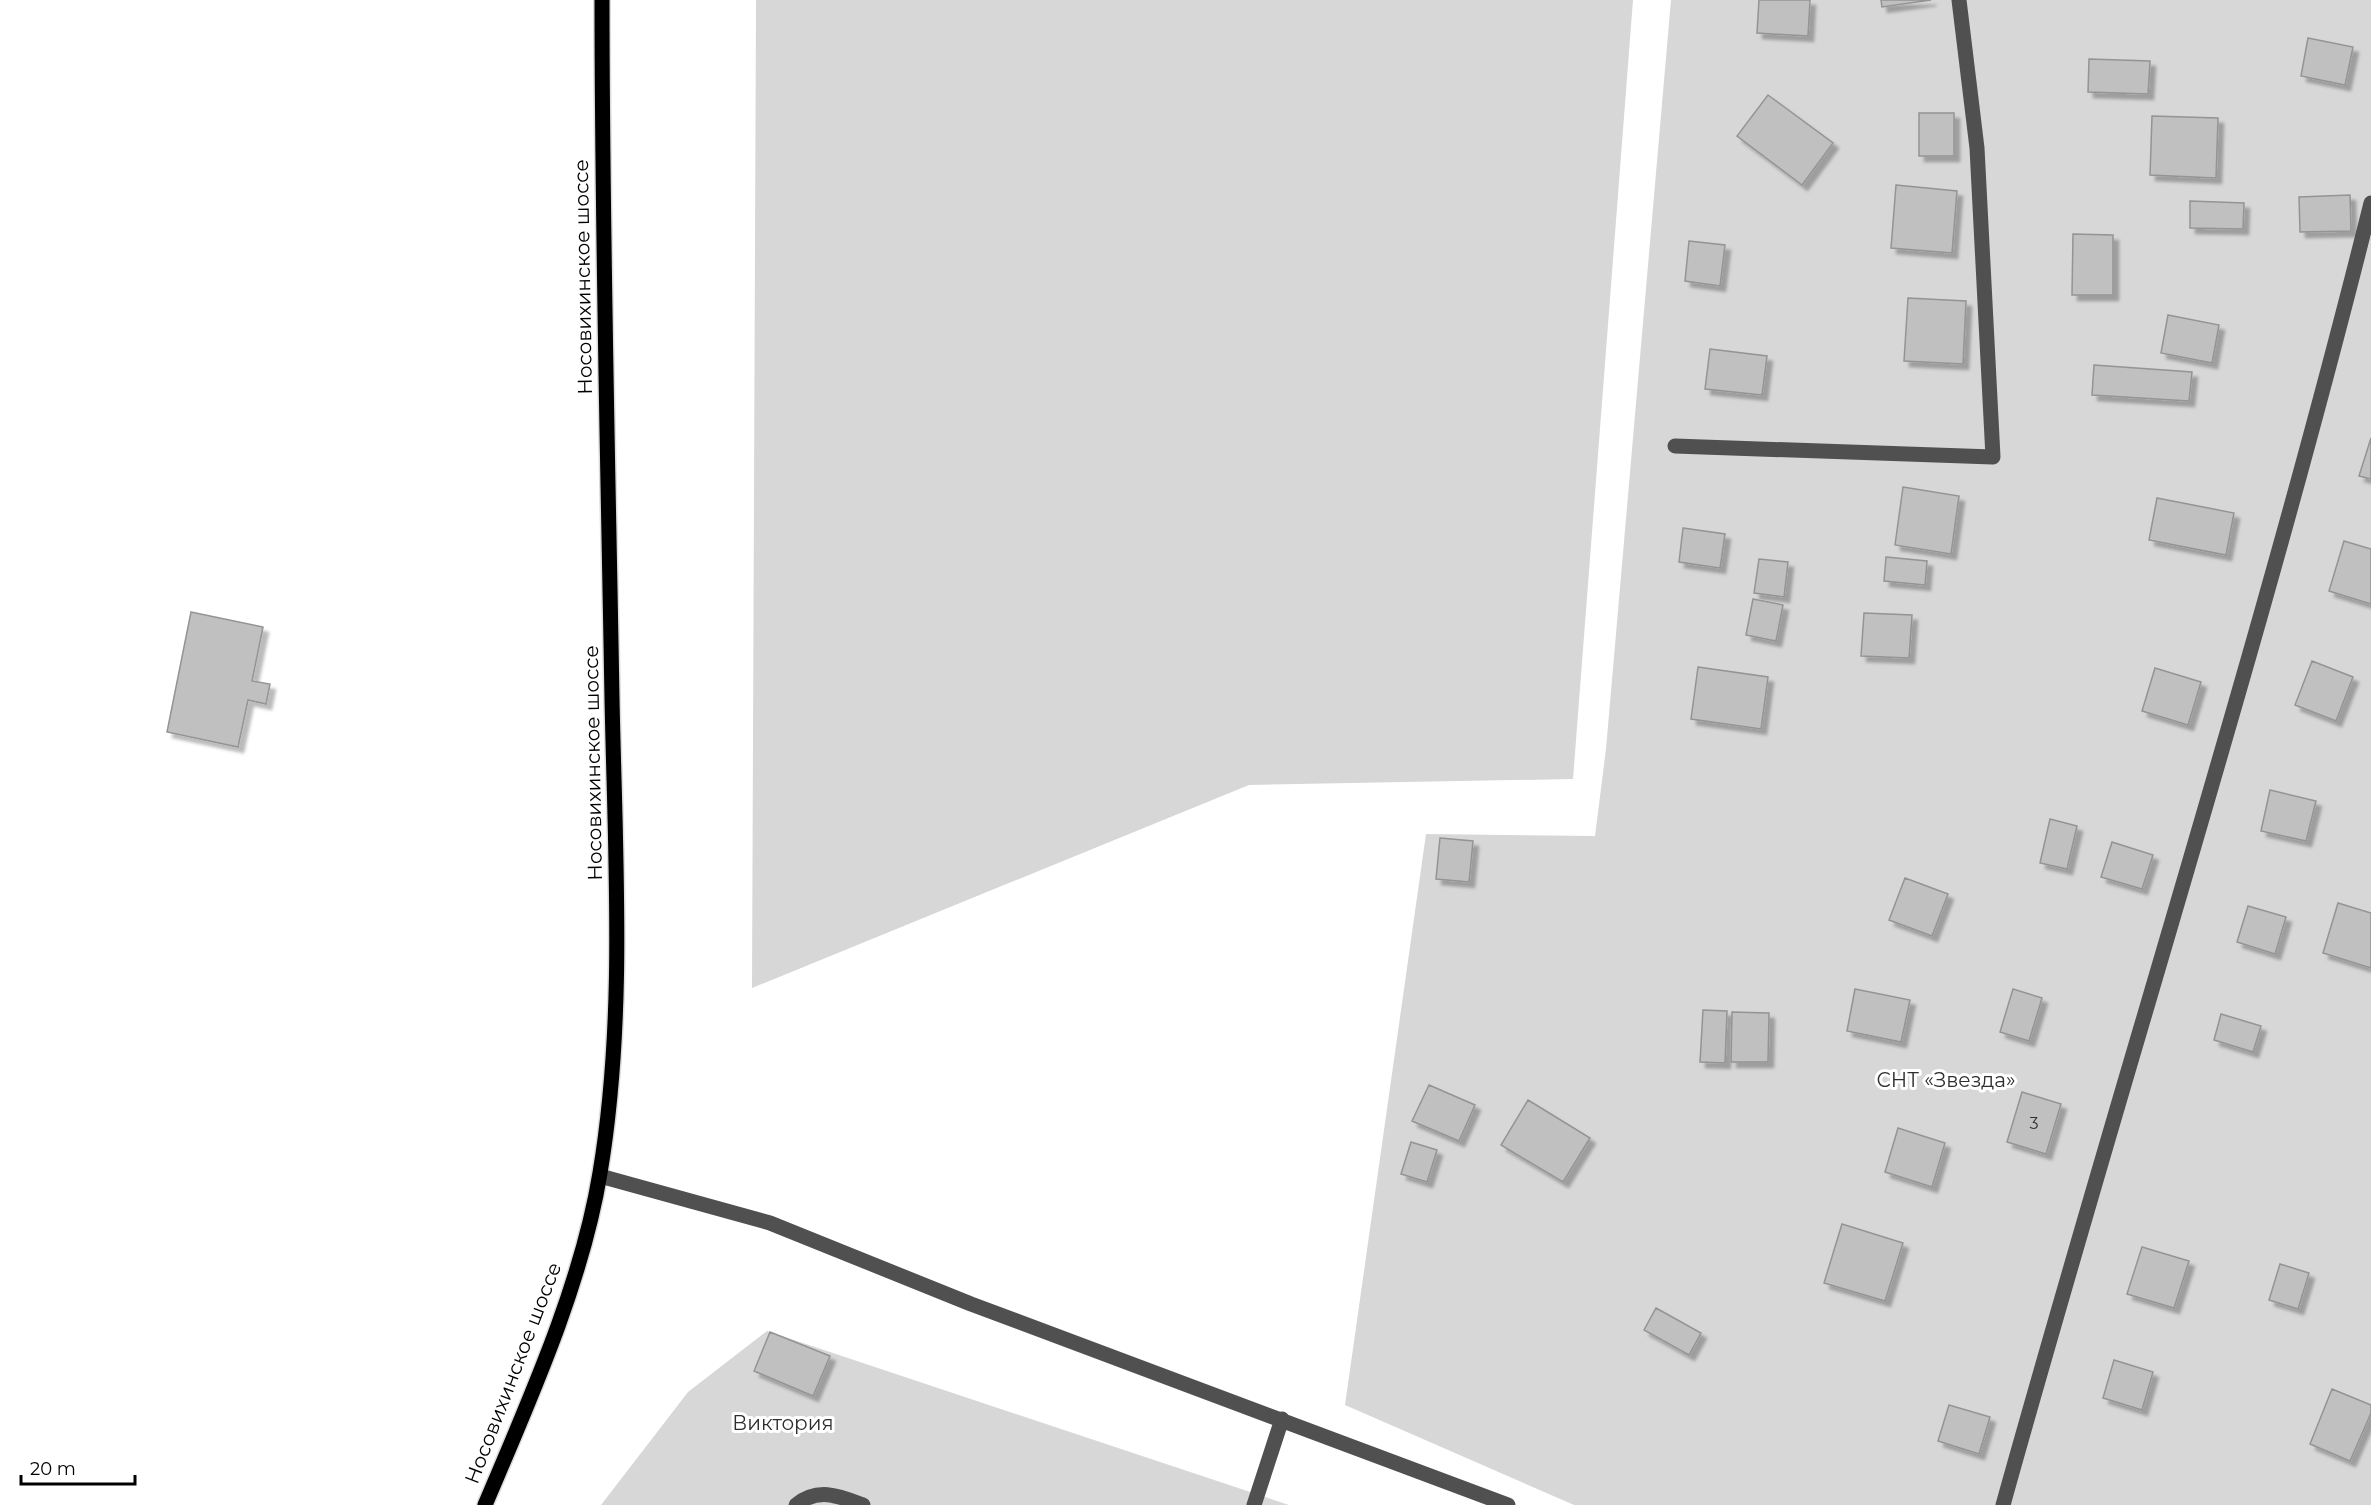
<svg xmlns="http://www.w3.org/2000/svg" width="2371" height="1505" font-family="Montserrat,sans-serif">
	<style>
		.green { fill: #d7d7d7 }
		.building { fill: #c0c0c0; stroke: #949494; stroke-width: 1.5; filter: url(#shadow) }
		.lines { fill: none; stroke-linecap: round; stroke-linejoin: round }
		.major-casing { stroke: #dbdbdb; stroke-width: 18 }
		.minor { stroke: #505050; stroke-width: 15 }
		.major { stroke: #000; stroke-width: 15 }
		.labels { text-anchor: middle; stroke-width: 6; stroke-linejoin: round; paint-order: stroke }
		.number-label { font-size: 16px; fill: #303030 }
		.street-label { font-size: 20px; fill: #000; stroke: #fff }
		.park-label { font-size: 20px; fill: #2e2e2e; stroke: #fff }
	</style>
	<defs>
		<filter id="shadow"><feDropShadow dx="5.5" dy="5.5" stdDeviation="1.5" flood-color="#0004"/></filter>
	</defs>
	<rect width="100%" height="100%" fill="#fff"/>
	<path class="green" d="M756 0H1633L1573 779 1249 785 752 988Z
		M1671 0H2371V1505H1574L1345 1405 1426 834 1595 836 1606 749Z
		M767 1331 1289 1505H601L688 1392Z"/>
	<path class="building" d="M1759 0H1810L1808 36 1757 33Z
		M1881 0H1931L1882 7Z
		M2308 38 2353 47 2345 85 2301 76Z
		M2089 59 2150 61 2148 94 2088 92Z
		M1768 95 1833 143 1802 185 1737 136Z
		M1919 113H1954V156H1919Z
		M2152 116 2218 118 2216 178 2150 175Z
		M1896 185 1957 191 1952 253 1891 248Z
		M2350 195 2351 231 2300 232 2299 197Z
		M2190 201 2244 203 2243 229 2190 228Z
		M2073 234 2113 235V295H2072Z
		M1689 241 1725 245 1720 286 1685 281Z
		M1908 298 1966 301 1963 364 1904 361Z
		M2168 315 2219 325 2212 363 2161 353Z
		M1710 349 1767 356 1762 395 1705 389Z
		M2094 365 2192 372 2189 401 2092 395Z
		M2371 438V479L2359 476Z
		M1903 487 1959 496 1951 554 1895 545Z
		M2157 498 2234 513 2226 555 2149 540Z
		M1683 528 1725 534 1720 568 1679 562Z
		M2344 541 2371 549V604L2329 591Z
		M1886 557 1927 561 1925 585 1884 581Z
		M1759 559 1788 562 1784 597 1754 593Z
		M1753 599 1783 605 1776 641 1746 635Z
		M191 612 263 627 252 681 270 684 266 704 248 700 238 747 167 732Z
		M1864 613 1912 615 1909 658 1861 656Z
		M2312 661 2353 677 2336 721 2295 705Z
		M1698 667 1768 677 1761 729 1691 719Z
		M2155 668 2201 682 2188 725 2142 711Z
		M2270 790 2316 801 2306 841 2261 831Z
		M2050 819 2077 826 2067 869 2040 863Z
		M1440 838 1473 841 1469 882 1436 879Z
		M2112 842 2153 855 2142 889 2101 877Z
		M1905 878 1948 894 1932 936 1889 920Z
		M2338 903 2371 913V968L2323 953Z
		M2248 906 2286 917 2275 954 2237 942Z
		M1855 989 1910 1000 1901 1042 1847 1031Z
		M2013 989 2042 998 2029 1041 2000 1032Z
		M1703 1010 1727 1011 1725 1063 1700 1062Z
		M1732 1012 1769 1013 1768 1062H1731Z
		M2221 1014 2261 1026 2253 1052 2214 1040Z
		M1429 1085 1475 1105 1459 1141 1412 1121Z
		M2022 1092 2061 1104 2046 1154 2007 1142Z
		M1528 1100 1590 1138 1563 1182 1501 1145Z
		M1898 1128 1945 1143 1932 1187 1885 1172Z
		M1411 1142 1437 1150 1427 1182 1401 1174Z
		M1842 1224 1903 1243 1885 1301 1824 1283Z
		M2142 1247 2189 1261 2174 1308 2127 1294Z
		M2280 1264 2309 1273 2298 1309 2269 1300Z
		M1656 1308 1701 1333 1689 1355 1644 1330Z
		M770 1332 830 1356 813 1396 754 1371Z
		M2114 1360 2153 1372 2142 1410 2103 1398Z
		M2332 1389 2371 1405V1413L2350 1461 2310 1444Z
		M1949 1405 1990 1417 1979 1454 1938 1441Z"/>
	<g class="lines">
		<defs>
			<path id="major" d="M485 1505C529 1401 582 1284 600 1173 626 1018 615 854 612 698 608 465 602 233 602 0"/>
		</defs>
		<use href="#major" class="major-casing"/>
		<path class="minor" d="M1675 446 1993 457 1977 148 1959 0
			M600 1176 770 1223 971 1304 1508 1505
			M796 1505C818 1487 839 1496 863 1505
			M1254 1505 1282 1419
			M2003 1505C2124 1070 2262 641 2371 203"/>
		<use href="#major" class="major"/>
	</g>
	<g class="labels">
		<g class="number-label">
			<text x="2034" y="1129">3</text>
		</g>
		<g class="street-label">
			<text transform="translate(583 277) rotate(-91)" y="7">Носовихинское шоссе</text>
			<text transform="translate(593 763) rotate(-91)" y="7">Носовихинское шоссе</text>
			<text transform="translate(513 1373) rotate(-69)" y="7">Носовихинское шоссе</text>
		</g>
		<g class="park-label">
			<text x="1946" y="1087">СНТ «Звезда»</text>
			<text x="783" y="1430">Виктория</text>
		</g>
	</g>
	<path d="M21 1475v9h114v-9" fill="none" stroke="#000000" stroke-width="3"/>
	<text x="30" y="1475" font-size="18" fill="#000000" stroke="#ffffff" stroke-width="4.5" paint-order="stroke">20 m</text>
</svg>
